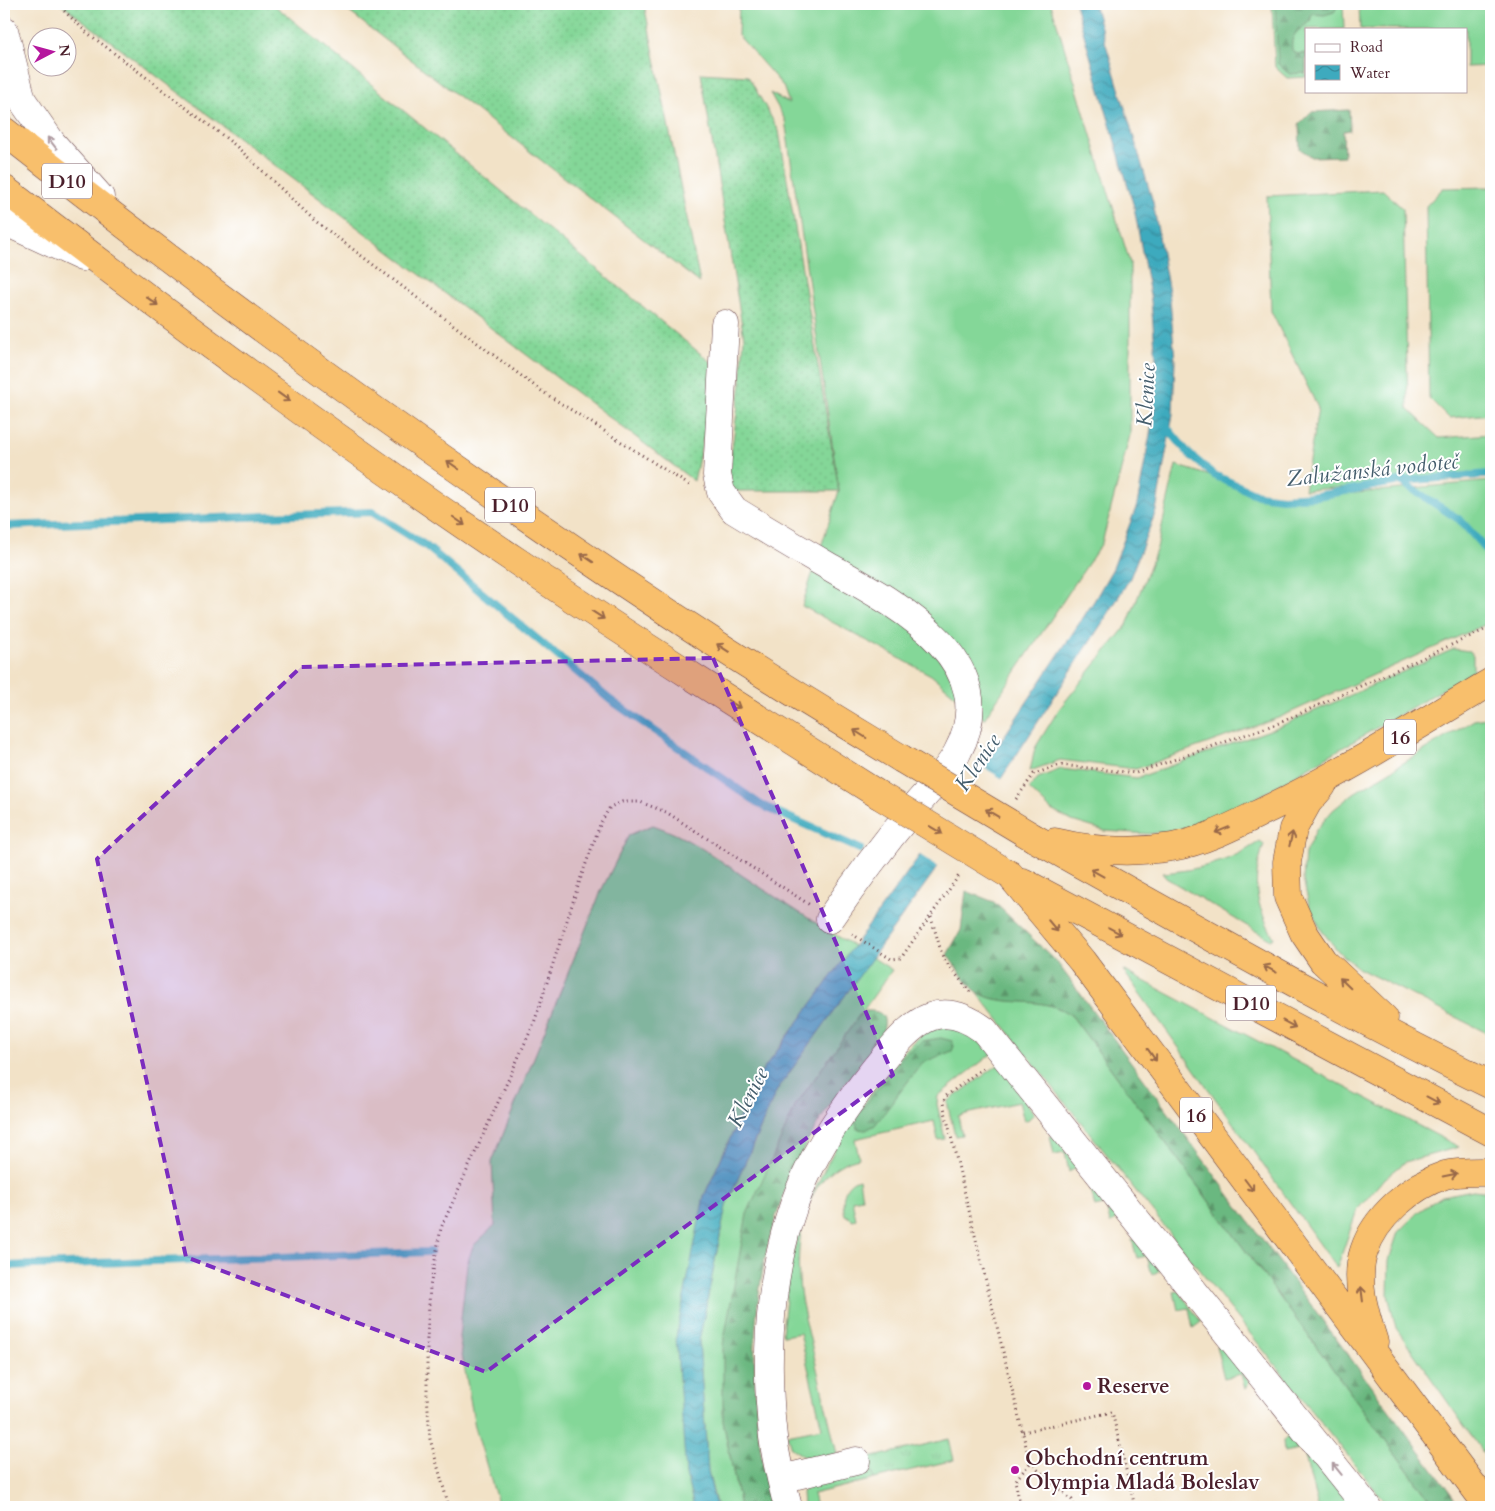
<svg xmlns="http://www.w3.org/2000/svg" width="1495" height="1511" font-family="Cardo,serif">
	<style>
		.grass { fill: #84d798; stroke: #677b62 }
		.forest { fill: url(#forest-firs); stroke: #5a6c56 }
		.park { fill: url(#park-tufts); stroke: #677b62 }
		.garden { fill: url(#garden-dots); stroke: #677b62 }
		.water { fill: url(#water-waves); stroke: #446474 }
		.pier { fill: #f2e2c7 }
		.lines { fill: none; stroke-linecap: round; stroke-linejoin: round }
		.stream { stroke: #3eaabe; stroke-width: 8 }
		.minor-casing { stroke: #633c42; stroke-width: 29 }
		.highway-casing { stroke: #633c42; stroke-width: 29 }
		.path { stroke: #633c42; stroke-width: 3; stroke-dasharray: 1 4; stroke-linecap: butt }
		.minor { stroke: #fff; stroke-width: 28 }
		.highway { stroke: #f8bf6c; stroke-width: 28 }
		.highway-bridge-casing { stroke: #633c42; stroke-width: 29; stroke-linecap: butt }
		.highway-bridge { stroke: #f8bf6c; stroke-width: 28 }
		.oneway { stroke: #ae9aa0 }
		.oneway2 { stroke: #986748 }
		.marked { fill: #7b2cbf; fill-opacity: 0.2; stroke: #7b2cbf; stroke-width: 4; stroke-dasharray: 10 6; stroke-linejoin: round }
		.poi-dot { fill: #b5179e; stroke: #fff; stroke-width: 2 }
		.labels { text-anchor: middle; stroke-width: 4; stroke-linejoin: round; paint-order: stroke }
		.shield { fill: #fff; stroke: #80626b; stroke-width: 1 }
		.shield-label { font-size: 20px; font-weight: bold; fill: #4a1f2b }
		.poi-label { font-size: 21px; font-weight: bold; fill: #4a1f2b; stroke: #fff; text-anchor: start }
		.water-label { font-size: 22px; font-style: italic; fill: #455e6d; stroke: #fff }
	</style>
	<defs>
		<pattern id="forest-firs" width="22" height="20" patternUnits="userSpaceOnUse" patternTransform="scale(1.25)"><rect width="22" height="20" fill="#6bb880"/><path d="M5 1l3.5 6h-7zM16 11l3.5 6h-7z" fill="#5a9569"/></pattern>
		<pattern id="park-tufts" width="24" height="20" patternUnits="userSpaceOnUse" patternTransform="scale(1.25)"><rect width="24" height="20" fill="#84d798"/><path d="M3 7l-1-3M5 7V3M7 7l1-3M15 17l-1-3M17 17v-4M19 17l1-3" fill="none" stroke="#74b883"/></pattern>
		<pattern id="garden-dots" width="8" height="8" patternUnits="userSpaceOnUse" patternTransform="scale(1.25)"><rect width="8" height="8" fill="#84d798"/><path d="M2 2h.1M6 6h.1" fill="none" stroke="#74b883" stroke-width="1.8" stroke-linecap="round"/></pattern>
		<pattern id="water-waves" width="16" height="10" patternUnits="userSpaceOnUse" patternTransform="scale(1.25)"><rect width="16" height="10" fill="#3eaabe"/><path d="M0 5q4-4 8 0t8 0" fill="none" stroke="#368a9b"/></pattern>
	</defs>
	<rect width="100%" height="100%" fill="#fff"/>
	<filter id="ink" filterUnits="userSpaceOnUse"><feTurbulence type="fractalNoise" baseFrequency=".02" numOctaves="2"/><feDisplacementMap in="SourceGraphic" scale="10" xChannelSelector="R" yChannelSelector="G"/><feConvolveMatrix kernelMatrix="1 2 1 2 8 2 1 2 1" color-interpolation-filters="sRGB"/></filter>
	<filter id="wash" filterUnits="userSpaceOnUse"><feTurbulence type="fractalNoise" baseFrequency=".0096" numOctaves="4" result="noise"/><feDisplacementMap in="SourceGraphic" scale="20" xChannelSelector="R" yChannelSelector="G"/><feGaussianBlur stdDeviation="1.12" result="paint"/><feColorMatrix in="noise" values="0 0 0 0 0 0 0 0 0 0 0 0 0 0 0 0 0 1.4 0 .05"/><feComposite in="paint" operator="in"/></filter>
	<g filter="url(#wash)">
		<rect width="100%" height="100%" fill="#f2e2c7"/>
		<path class="grass" d="M739 4H1051L1130 263V435L1102 543 984 719 931 675 802 606 839 491 785 120 770 93 789 103 783 86 738 35Z
			M1272 4H1343L1344 29H1306V77L1287 78 1275 67Z
			M1359 4H1491V66L1466 67V29H1360Z
			M1491 187V414L1449 418 1429 398 1426 206 1443 188Z
			M1383 190 1403 209 1408 409 1439 438 1491 434V478L1304 490 1318 408 1271 311 1267 196Z
			M1176 465 1269 495 1300 498 1491 481V622L1278 718 1136 769 1060 760 1030 771 1035 748 1059 709 1127 625 1157 548Z
			M1454 649 1469 651 1473 656V671L1464 677 1244 805 1191 827 1149 834 1105 831 1072 821 1051 810 1029 789 1038 778 1061 769 1137 778 1281 726Z
			M1491 717V1035L1358 968 1338 951 1322 931 1310 908 1303 880 1305 853 1316 830 1333 810 1354 793 1474 720Z
			M653 825C686 836 714 856 743 876 780 900 816 924 854 946L758 1077 704 1196 686 1475 694 1507H499L475 1427 459 1337 467 1264 473 1246 495 1225 492 1162 601 891 629 835Z
			M1260 841 1264 844C1251 884 1255 902 1274 938L1271 940 1166 878 1162 873C1198 870 1230 862 1260 841Z
			M872 957 892 970 796 1105 723 1420 740 1507H717L708 1471 699 1341 726 1206 777 1090Z
			M1123 970 1459 1147 1405 1162 1382 1181 1357 1210 1337 1268Z
			M975 990C1005 1007 1044 994 1072 1016L1435 1507H1389Z
			M945 1027H957L994 1052 938 1096 937 1104 945 1139 938 1140 934 1121 855 1139 859 1158C806 1170 796 1233 799 1279 800 1300 806 1322 811 1343 820 1380 828 1417 837 1454L806 1458 791 1448 787 1435 822 1428 800 1333 784 1336 782 1333 788 1281 801 1216 846 1127 901 1054 923 1034 934 1029Z
			M1002 1062 1034 1114 1029 1119 1024 1121 1019 1102 958 1116 962 1135 955 1136 947 1102Z
			M1055 1135 1077 1167 1069 1172 1065 1153 1054 1155 1050 1136Z
			M859 1179 862 1198 852 1200 856 1219 853 1220 845 1215C841 1201 843 1183 859 1179Z
			M1095 1186 1118 1218 1110 1224 1106 1204 1095 1207 1090 1187Z
			M1473 1190 1491 1192V1464L1396 1328 1388 1295 1389 1260 1398 1232 1418 1212 1442 1196Z
			M1138 1239 1160 1270 1152 1275 1147 1256 1137 1258 1132 1240Z
			M1179 1291 1201 1322 1193 1328 1189 1308 1178 1310 1174 1292Z
			M1223 1345 1249 1382 1247 1388 1245 1389 1241 1374 1224 1378 1216 1346Z
			M1292 1431 1359 1507H1318L1303 1449 1284 1453 1283 1441Z
			M872 1470 874 1479 813 1494 816 1507H803L802 1492 810 1484Z"/>
		<path class="forest" d="M1275 4H1339L1334 12 1324 15 1312 14 1310 21C1299 31 1290 33 1292 50L1297 54 1306 53V73L1289 74 1278 64Z
			M1349 110 1350 130 1343 131 1344 156 1312 157 1300 149 1299 124 1311 112Z
			M966 891 994 902 1056 961 1461 1507H1435L1072 1016C1043 993 1002 1010 976 991 965 982 956 966 947 955L961 930Z
			M866 1011C882 1010 887 1016 883 1031 874 1048 860 1064 848 1080 831 1102 814 1128 802 1153 746 1263 745 1389 771 1507H740L723 1420V1345L747 1214 796 1105 860 1014Z
			M941 1038 952 1041 954 1046 952 1051 922 1063 875 1125 866 1130 857 1129 856 1120 858 1114 904 1055 922 1041Z"/>
		<path class="park" d="M949 1439 954 1460 874 1479 869 1458Z"/>
		<path class="garden" d="M61 4H273L718 368 694 481Z
			M339 4H644L700 283Z
			M701 73 748 76 779 131 839 491H726L741 383 744 338Z"/>
		<path class="water" d="M1075 4H1094L1153 202 1170 299 1175 360 1173 414 1156 511 1130 578 1112 608 999 782 777 1090 726 1206 699 1341 708 1471 716 1507H694L686 1475 676 1337 704 1196 758 1077 979 774 1094 601 1113 568 1137 505 1154 412 1156 360 1151 301 1134 207Z"/>
		<path class="pier" d="M981 766 1003 779 940 868 917 853Z"/>
		<g class="lines">
			<path class="stream" d="M1165 425 1189 454 1214 475 1258 495 1282 498 1317 496 1400 481 1491 474
				M1400 481 1460 520 1491 555
				M4 526 372 512 426 546 609 699 761 805 860 849
				M4 1266 430 1252"/>
		</g>
	</g>
	<g filter="url(#ink)">
		<g class="lines">
			<defs>
				<path id="minor" d="M4 30 22 100 52 143 100 197
					M4 221 82 257
					M725 324 717 475 721 492 734 510C765 529 797 548 828 566 894 603 1007 660 957 753 947 772 926 793 912 810 883 845 856 881 830 919
					M781 1479 856 1461
					M788 1507C782 1484 776 1460 773 1437 763 1349 770 1247 810 1167 830 1126 858 1089 887 1054 916 1019 941 998 984 1030L1367 1507"/>
				<path id="highway" d="M4 131C236 314 476 488 724 649 783 687 843 723 902 759
					M4 189C171 317 340 443 515 560 635 641 757 718 879 795
					M1322 786 1308 802 1293 829 1287 862 1288 897 1304 933 1323 961 1384 1018
					M1034 838C1185 922 1336 1009 1491 1085
					M1055 842C1092 851 1134 853 1172 847 1206 841 1239 823 1270 808 1347 771 1418 725 1491 682
					M1010 875 1082 961 1489 1507
					M1023 882 1491 1132
					M1374 1342C1365 1314 1354 1280 1364 1251 1375 1217 1411 1186 1445 1175 1459 1171 1477 1172 1491 1172"/>
			</defs>
			<use href="#minor" class="minor-casing"/>
			<use href="#highway" class="highway-casing"/>
			<path class="path" d="M57 4 85 31 235 145 314 220 540 390 692 487
				M1016 799 1034 774 1060 765 1136 773 1279 723 1491 627
				M931 917 943 958 970 992
				M852 934 891 959 901 958 960 874
				M983 1068 946 1096 943 1103 1030 1463 1015 1481 1021 1507
				M1023 1432 1112 1412 1135 1507
				M1030 1463 1072 1500 1074 1507
				M449 1507 430 1439 427 1394V1339L430 1287 441 1228 534 1023 580 880 601 822 610 807 622 802H640L666 812 810 905"/>
			<use href="#minor" class="minor"/>
			<use href="#highway" class="highway"/>
			<defs>
				<path id="highway-bridge" d="M902 759 1034 838
					M879 795 1010 875"/>
			</defs>
			<use href="#highway-bridge" class="highway-bridge-casing"/>
			<use href="#highway-bridge" class="highway-bridge"/>
		</g>
		<defs><path id="oneway-shaft" d="M-6 0H5M1.5-3L5.5 0L1.5 3" fill="none" stroke-width="1.6" stroke-linecap="round" stroke-linejoin="round" transform="scale(1.25)"/></defs>
		<g class="oneway">
			<use href="#oneway-shaft" transform="translate(52 143) rotate(-128)"/>
			<use href="#oneway-shaft" transform="translate(1337 1469) rotate(-129)"/>
		</g>
		<g class="oneway2">
			<use href="#oneway-shaft" transform="translate(152 301) rotate(36)"/>
			<use href="#oneway-shaft" transform="translate(284 397) rotate(36)"/>
			<use href="#oneway-shaft" transform="translate(453 465) rotate(-145)"/>
			<use href="#oneway-shaft" transform="translate(459 521) rotate(35)"/>
			<use href="#oneway-shaft" transform="translate(587 558) rotate(-146)"/>
			<use href="#oneway-shaft" transform="translate(598 615) rotate(33)"/>
			<use href="#oneway-shaft" transform="translate(723 648) rotate(-147)"/>
			<use href="#oneway-shaft" transform="translate(734 704) rotate(32)"/>
			<use href="#oneway-shaft" transform="translate(860 734) rotate(-148)"/>
			<use href="#oneway-shaft" transform="translate(992 813) rotate(-149)"/>
			<use href="#oneway-shaft" transform="translate(936 830) rotate(31)"/>
			<use href="#oneway-shaft" transform="translate(1222 830) rotate(158)"/>
			<use href="#oneway-shaft" transform="translate(1291 839) rotate(-77)"/>
			<use href="#oneway-shaft" transform="translate(1097 873) rotate(-151)"/>
			<use href="#oneway-shaft" transform="translate(1053 926) rotate(50)"/>
			<use href="#oneway-shaft" transform="translate(1115 931) rotate(28)"/>
			<use href="#oneway-shaft" transform="translate(1270 969) rotate(-152)"/>
			<use href="#oneway-shaft" transform="translate(1345 983) rotate(-136)"/>
			<use href="#oneway-shaft" transform="translate(1289 1024) rotate(28)"/>
			<use href="#oneway-shaft" transform="translate(1152 1055) rotate(54)"/>
			<use href="#oneway-shaft" transform="translate(1433 1100) rotate(28)"/>
			<use href="#oneway-shaft" transform="translate(1450 1175) rotate(-11)"/>
			<use href="#oneway-shaft" transform="translate(1249 1185) rotate(53)"/>
			<use href="#oneway-shaft" transform="translate(1362 1294) rotate(-97)"/>
		</g>
	</g>
	<path class="marked" d="M713 658 893 1075 486 1372 186 1257 97 859 301 667Z"/>
	<g class="poi-dot">
		<circle cx="1087" cy="1386" r="5"/>
		<circle cx="1015" cy="1470" r="5"/>
	</g>
	<g class="labels">
		<g class="shield">
			<rect x="42" y="163.5" width="50" height="35" rx="4"/>
			<rect x="485" y="487.5" width="50" height="35" rx="4"/>
			<rect x="1384" y="719.5" width="32" height="35" rx="4"/>
			<rect x="1226" y="985.5" width="50" height="35" rx="4"/>
			<rect x="1180" y="1097.5" width="32" height="35" rx="4"/>
		</g>
		<g class="shield-label">
			<text x="67" y="188">D10</text>
			<text x="510" y="512">D10</text>
			<text x="1400" y="744">16</text>
			<text x="1251" y="1010">D10</text>
			<text x="1196" y="1122">16</text>
		</g>
		<g class="poi-label">
			<text x="1097" y="1393">Reserve</text>
			<text x="1025" y="1465">Obchodní centrum<tspan x="1025" dy="24">Olympia Mladá Boleslav</tspan></text>
		</g>
		<g class="water-label">
			<text transform="translate(1145 395) rotate(-87)" y="8">Klenice</text>
			<text transform="translate(1372 469) rotate(-6)" y="8">Zalužanská vodoteč</text>
			<text transform="translate(977 762) rotate(-56)" y="8">Klenice</text>
			<text transform="translate(747 1097) rotate(-63)" y="8">Klenice</text>
		</g>
	</g>
	<rect width="1495" height="1511" fill="none" stroke="#fff" stroke-width="20"/>
	<rect x="1305" y="28" width="162" height="65" fill="#ffffff" stroke="#b7a5aa"/>
	<rect x="1315" y="44" width="25" height="8" fill="#ffffff" stroke="#b7a5aa"/>
	<text x="1350" y="52" font-size="15" fill="#4a1f2b">Road</text>
	<rect x="1315" y="65" width="25" height="15" fill="url(#water-waves)" stroke="#b7a5aa"/>
	<text x="1350" y="78" font-size="15" fill="#4a1f2b">Water</text>
	<g transform="translate(52 52) rotate(84)"><circle r="24" fill="#ffffff" stroke="#b7a5aa"/>
	<path d="M0-4L9 19L0 12L-9 19Z" fill="#b5179e"/>
	<text y="-8" font-size="14" font-weight="bold" text-anchor="middle" fill="#4a1f2b">N</text>
	</g>
</svg>
